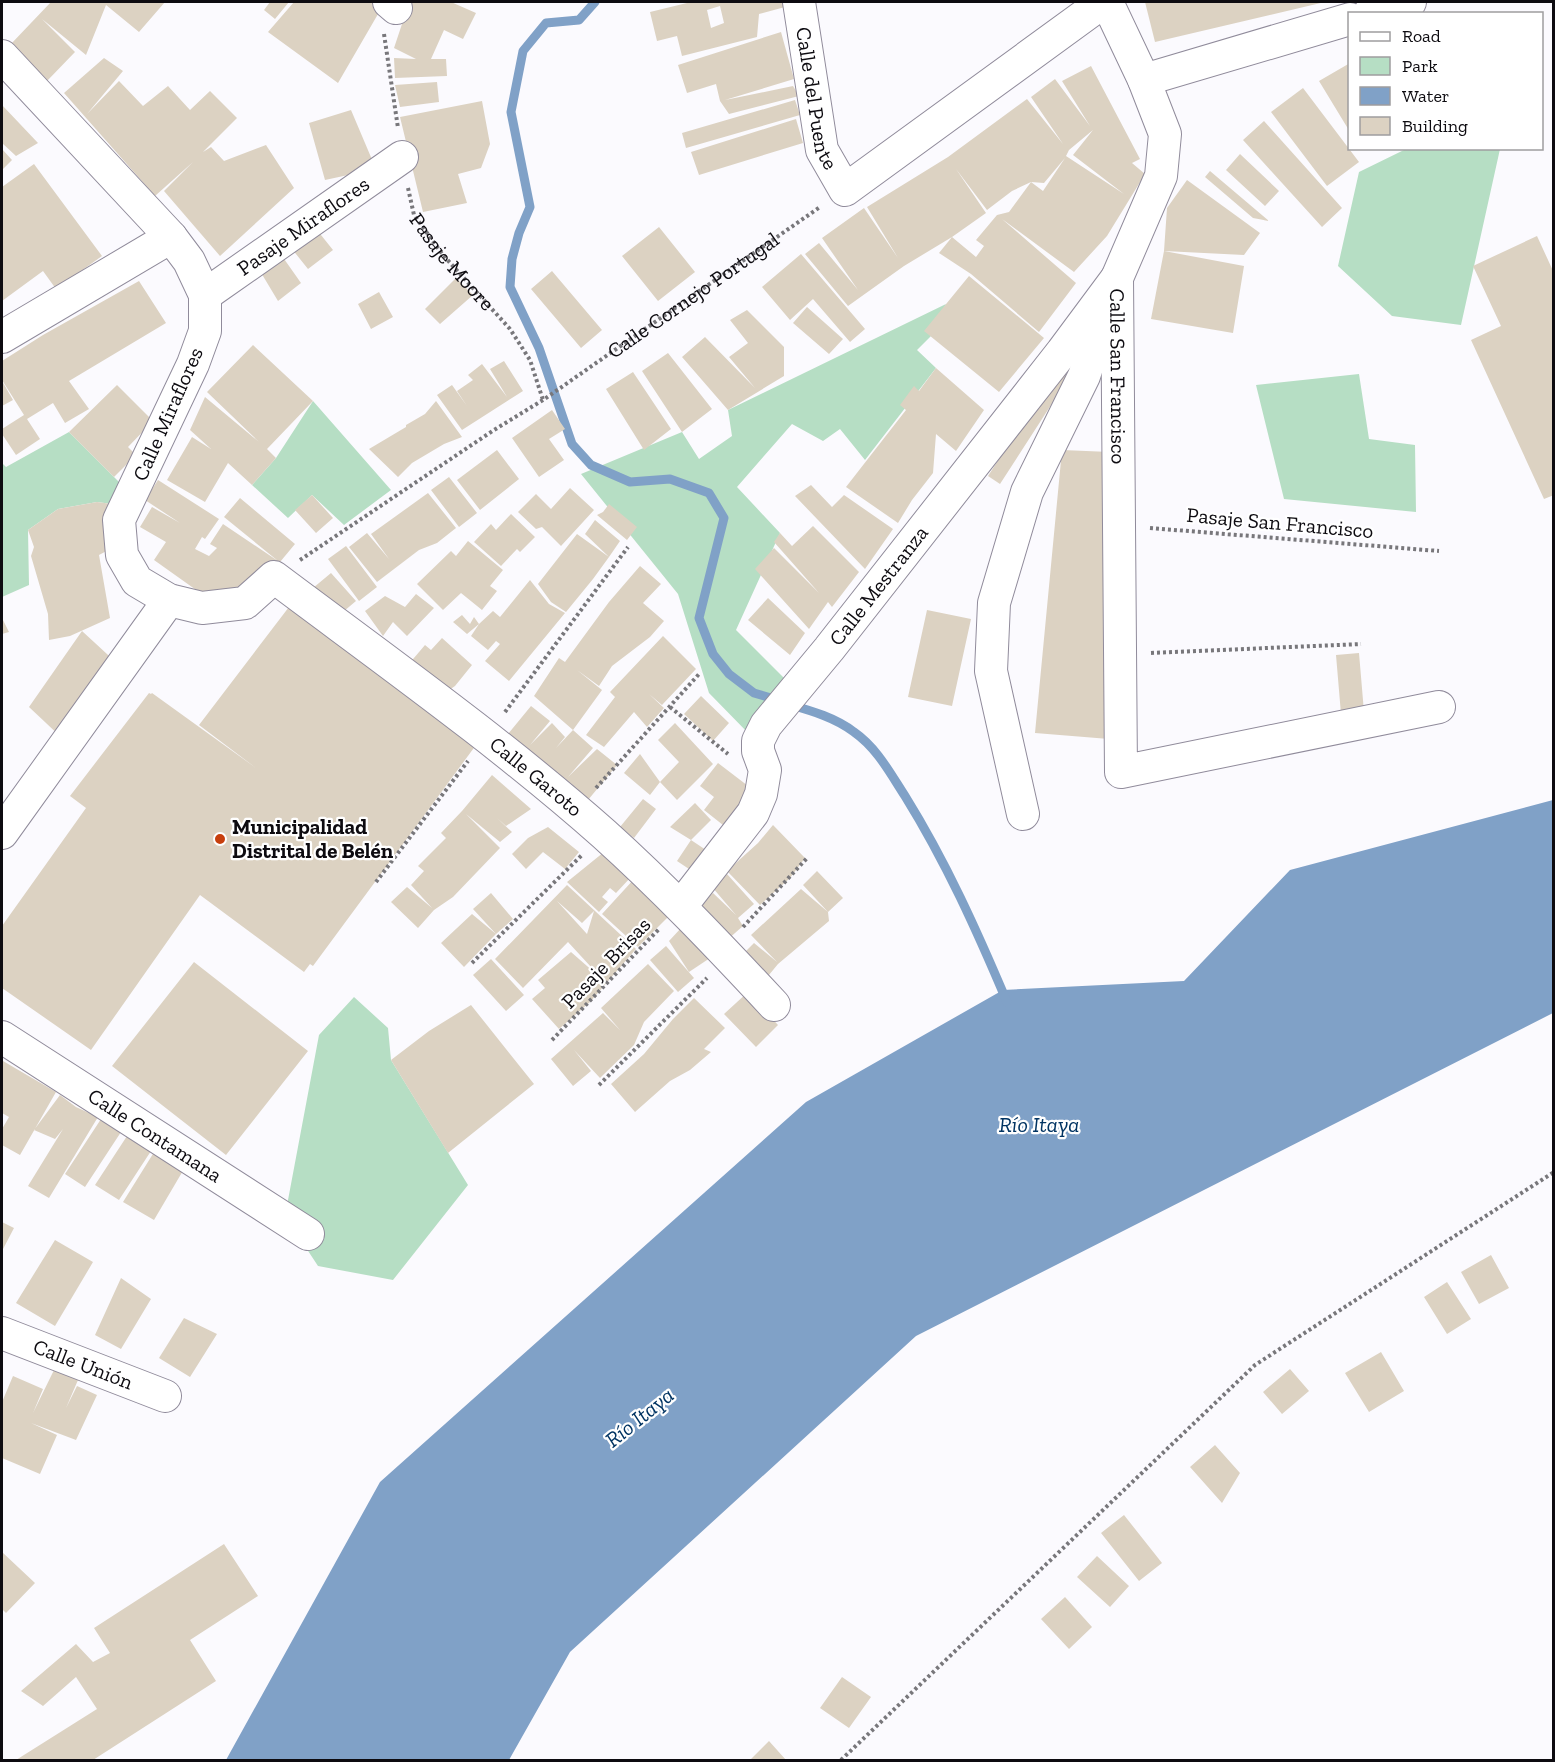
<svg xmlns="http://www.w3.org/2000/svg" width="1555" height="1762" font-family="'Zilla Slab',serif">
	<style>
		.green { fill: #b6dec4 }
		.water { fill: #80a1c7 }
		.lines { fill: none; stroke-linecap: round; stroke-linejoin: round }
		.stream { stroke: #80a1c7; stroke-width: 9 }
		.building { fill: #dcd2c2; fill-rule: evenodd }
		.minor-casing { stroke: #908b9b; stroke-width: 34 }
		.path { stroke: #78777b; stroke-width: 4; stroke-dasharray: 3 3; stroke-linecap: butt }
		.minor { stroke: #fff; stroke-width: 32 }
		.poi-dot { fill: #c73f0d; stroke: #fff; stroke-width: 2 }
		.labels { text-anchor: middle; stroke-width: 4.5; stroke-linejoin: round; paint-order: stroke }
		.street-label { font-size: 21px; fill: #0d0b10; stroke: #fff }
		.poi-label { font-size: 21px; font-weight: bold; fill: #0d0b10; stroke: #fff; text-anchor: start }
		.water-label { font-size: 22px; font-style: italic; fill: #003362; stroke: #fff }
	</style>
	<rect width="100%" height="100%" fill="#fbfafe"/>
	<path class="green" d="M1406 149H1500L1461 325 1392 316 1338 266 1359 172Z
		M946 304 931 336 917 350 936 368 865 460 840 429 823 441 792 424 737 487 780 533 736 630 788 682 752 737 709 693 678 594 581 474 682 432 699 459 732 436 728 410Z
		M1359 374 1369 439 1415 445 1416 512 1284 499 1256 385Z
		M313 401 391 490 344 525 312 495 288 518 252 485 276 458Z
		M69 432 123 486 112 504 97 502 58 509 28 530 29 585 2 597V463L6 467Z
		M354 997 388 1028 391 1060 468 1185 393 1280 318 1266 285 1216 319 1035Z"/>
	<path class="water" d="M1553 800V1013L916 1336 570 1652 509 1760H226L380 1482 806 1102 1003 990 1184 981 1290 870Z"/>
	<g class="lines">
		<path class="stream" d="M595 2 579 20 546 23 523 51 511 112 530 207 519 233 512 259 510 287 539 348 572 444 591 465 630 482 670 479 709 493 724 518 699 618 713 654 729 674 754 693 778 700
			M791 705C812 711 836 718 854 732 877 748 890 773 905 796 946 862 977 931 1007 1002"/>
	</g>
	<path class="building" d="M51 2H165L139 32 106 5 86 55 42 19 75 52 47 81 10 45Z
		M270 2H289L275 19 264 10Z
		M294 2H385L338 83 268 32Z
		M411 2H451L476 13 463 39 444 30 431 59H446L447 76 395 78 394 58 416 59 394 48 406 12Z
		M691 2H783L785 7 759 14 757 37 682 56 677 36 657 41 650 12ZM720 6 724 23 711 28 707 10Z
		M1145 2H1325L1155 42Z
		M781 32 794 79 725 100 793 86 799 96 729 114 720 101 716 84 687 93 678 65Z
		M104 58 123 71 87 114 119 81 143 106 168 86 190 110 210 91 237 118 203 152 211 147 224 161 266 145 294 188 220 256 164 191 193 162 155 196 64 93Z
		M1350 63V132L1319 81Z
		M1091 66 1140 159 1132 163 1145 174 1107 236 1074 272 1002 219 1076 283 1039 332 971 274 939 253 952 237 904 266 848 306 805 254 819 243 858 290 822 238 864 208 898 258 867 207 948 157 1027 99 1063 144 1031 97 1055 79 1090 126 1062 81ZM1093 130 1073 155 1124 194 1066 156 1069 150ZM1065 158 1043 191 1031 182 1009 212 997 215 976 240 984 246 976 257 952 237 986 213 956 169 987 210 1012 191 1031 182 1044 183Z
		M437 82 439 102 400 107 395 85Z
		M1303 88 1359 162 1327 186 1271 112Z
		M795 100 800 115 686 148 682 133Z
		M482 101 490 144 481 168 458 174 467 203 423 212 400 117Z
		M2 105 38 143 16 156 2 143Z
		M351 110 376 169 325 180 309 123Z
		M796 119 803 143 699 175 691 152Z
		M1264 121 1342 208 1322 227 1243 140Z
		M2 149 12 160 2 170Z
		M1240 154 1279 191 1265 206 1226 170Z
		M34 164 102 256 56 289 43 271 2 301V187Z
		M1210 171 1269 221 1253 218 1205 177Z
		M1187 180 1260 233 1244 255 1164 251 1244 266 1233 333 1151 319 1164 251 1167 208Z
		M659 227 695 272 658 301 622 256Z
		M317 230 333 250 308 269 292 249Z
		M1537 236 1554 273V495L1544 499 1471 340 1501 326 1473 266Z
		M801 254 865 329 850 342 813 299 790 320 762 287Z
		M282 256 301 283 278 301 260 271Z
		M552 271 602 330 581 348 531 289Z
		M969 276 1044 338 999 392 924 331Z
		M456 278 473 295 440 324 425 309Z
		M139 281 166 323 69 381 89 409 65 423 53 403 27 419 40 439 16 455 2 434V429L24 415 2 380V361L43 335Z
		M379 292 393 317 371 329 358 304Z
		M807 307 843 339 829 354 793 323Z
		M747 310 784 347V376L728 410 682 357 705 337 755 388 729 357 748 343 730 320Z
		M253 345 313 401 267 449 276 458 252 485 228 463 205 502 167 480 192 437 211 449 190 430 205 397 259 442 207 392Z
		M668 353 712 409 682 432 642 371Z
		M1065 357 1073 371 1000 484 988 476Z
		M504 361 523 391 462 430 437 395 452 385 467 406 457 391 473 380 468 375 482 364 507 397 490 369Z
		M936 368 984 410 956 451 936 434 933 473 912 500 898 523 846 487 906 410 900 405 914 386 919 391Z
		M633 372 671 429 644 450 606 389Z
		M2 381 13 400 2 406Z
		M117 385 153 421 128 447 136 455 114 477 69 432Z
		M436 401 462 437 444 444 412 463 398 477 369 449 406 427V425L425 414Z
		M552 410 565 429 549 439 564 460 539 477 512 438Z
		M497 450 519 479 480 510 457 480Z
		M1062 450 1110 452 1109 739 1035 733Z
		M449 477 477 513 459 527 431 490Z
		M158 480 219 519 205 539 202 537 195 549 209 556 217 548 210 544 223 524 278 561 224 517 240 498 295 544 280 562 261 577 248 597H206L154 560 166 542 140 527 152 507 180 523 145 500Z
		M811 485 832 507 844 495 893 529 865 569 795 496Z
		M570 488 594 510 561 546 542 527 536 529 518 512 536 494 551 509Z
		M428 493 456 528 437 543 419 550 377 582 349 547 367 533 389 559 371 534Z
		M312 495 333 518 316 533 295 510Z
		M97 502 112 504 114 547 99 555 110 618 70 636 49 640 48 614 31 556 34 547 28 530 58 509Z
		M609 504 637 527 627 540 597 515 603 512Z
		M511 514 535 537 520 552 517 549 501 566 474 542 491 524 496 530Z
		M595 520 620 541 609 557 593 579 566 612 551 602 538 584 577 534 609 557 585 534Z
		M813 526 859 572 832 607 828 602 809 629 755 569 774 548 819 593 774 542 780 533 792 546Z
		M468 541 503 570 490 586 497 591 482 610 461 593 443 610 417 584 451 551 456 556Z
		M346 546 377 587 359 601 328 559Z
		M640 566 661 584 643 603 664 621 650 637 612 666 599 686 577 670 602 690 573 730 534 696 559 658 565 662 609 602Z
		M331 573 356 601 331 622 307 593Z
		M530 580 549 604 565 613 509 681 485 661 500 644 496 641 488 650 471 636 479 624 467 634 453 622 462 615 470 624 474 617 479 624 493 611 500 617Z
		M416 594 434 608 407 636 393 622 383 636 365 611 385 596 405 607Z
		M768 598 805 633 790 655 748 620Z
		M292 603 479 741 313 966 310 964 304 972 200 895 91 1050 2 988V926L86 808 70 796 149 693 151 694 152 693 256 768 199 725Z
		M927 610 971 619 952 706 908 697Z
		M2 618 9 632 2 634Z
		M82 631 120 666 63 739 29 707Z
		M663 636 696 669 662 705 649 694 664 708 647 727 634 712 604 747 586 735 615 697 610 692Z
		M442 638 472 665 455 686 442 695 408 665 425 645 431 650Z
		M1359 653 1364 712 1341 714 1336 655Z
		M701 696 729 723 713 741 684 714Z
		M531 706 550 721 530 745 552 723 565 737 556 748 573 730 593 748 568 777 597 749 617 765 588 800 508 734Z
		M675 723 713 764 677 800 660 782 679 762 658 740Z
		M640 754 660 782 650 795 624 773Z
		M718 763 752 789 723 825 704 810 714 797 700 786Z
		M492 775 531 809 506 826 497 818 512 832 500 842 466 814 500 848 453 897 434 910 418 928 391 902 407 887 432 908 411 885 424 871 418 866 446 838 441 833 462 811Z
		M643 799 656 809 634 838 620 827Z
		M695 803 711 820 691 840 670 827Z
		M773 825 805 858 790 878 760 905 727 871 758 843Z
		M548 827 579 852 565 869 543 852 526 869 512 854 528 838Z
		M691 840 712 854 698 875 677 861Z
		M604 852 631 877 616 893 610 888 602 897 608 902 599 912 567 882Z
		M817 871 843 898 828 912 829 921 778 964 764 981 740 957 754 943 777 962 751 935 801 889 828 912 803 885Z
		M727 874 754 904 738 918 743 926 727 940 697 907 713 893 736 915 712 887Z
		M635 878 673 912 638 947 602 914Z
		M567 885 636 949 590 1002 559 1029 532 999 545 988 538 980 571 952 603 980 568 942 523 988 495 959ZM557 901 582 923 594 911 587 934Z
		M491 893 513 919 496 934 473 909Z
		M472 914 496 934 464 967 441 943Z
		M682 927 713 956 689 972 669 941Z
		M666 946 694 978 678 992 650 960Z
		M491 959 524 995 506 1011 473 975Z
		M194 962 308 1051 226 1155 112 1066Z
		M648 964 674 991 644 1022 634 1045 600 1078 574 1050 591 1071 573 1086 551 1059 603 1013 620 1030 601 1008Z
		M748 992 778 1025 756 1047 724 1014Z
		M694 998 725 1028 704 1049 711 1052 690 1070 670 1081 635 1112 611 1084 644 1054 673 1019Z
		M471 1005 534 1084 448 1153 391 1060 429 1031Z
		M3 1061 56 1092 20 1155 2 1145V1129L9 1117 2 1113V1064Z
		M60 1095 76 1107 98 1117 49 1198 28 1186 63 1129 55 1139 34 1130Z
		M101 1119 121 1132 85 1187 65 1174Z
		M127 1136 151 1151 119 1200 95 1185Z
		M156 1149 184 1169 154 1220 123 1202Z
		M2 1222 14 1228 2 1251Z
		M55 1240 93 1262 55 1326 16 1303Z
		M1491 1255 1509 1288 1479 1304 1461 1272Z
		M121 1278 151 1299 121 1349 95 1335Z
		M1447 1282 1471 1319 1447 1334 1424 1297Z
		M184 1318 217 1334 190 1377 159 1358Z
		M1381 1352 1404 1391 1369 1412 1345 1373Z
		M1290 1369 1309 1391 1282 1414 1263 1392Z
		M54 1370 78 1380 66 1408 77 1386 97 1395 76 1440 31 1423 57 1435 40 1474 2 1458V1402L13 1376 43 1389 33 1413Z
		M1215 1445 1240 1473 1222 1503 1190 1467Z
		M1124 1515 1162 1563 1139 1581 1101 1533Z
		M224 1544 258 1596 190 1640 216 1681 93 1760H16L97 1709 76 1677 43 1706 21 1691 76 1644 93 1662 110 1653 94 1628Z
		M2 1552 35 1583 6 1613 2 1609Z
		M1097 1556 1129 1586 1110 1607 1077 1577Z
		M1065 1597 1092 1627 1069 1649 1041 1619Z
		M842 1677 871 1697 849 1728 820 1708Z
		M769 1741 786 1760H750Z"/>
	<g class="lines">
		<defs>
			<g id="minor">
				<path d="M389 2 396 8"/>
				<path id="s3" d="M799 2 822 150 845 190 1103 2"/>
				<path id="s4" d="M1107 2 1144 80 1165 134 1161 176 1117 278 1121 772 1439 707"/>
				<path d="M1369 14 1410 2"/>
				<path id="s5" d="M2 56 171 237 189 261 205 295V331L193 364 119 520 122 555 137 581 169 600 202 608 245 603 274 577C386 661 500 742 604 834 664 888 719 946 774 1005"/>
				<path d="M1144 80 1350 19"/>
				<path id="s6" d="M205 295 402 157"/>
				<path d="M2 337 171 237"/>
				<path d="M1023 814 991 671 994 603 1027 492 1084 376 1108 305"/>
				<path d="M2 833 169 600"/>
				<path id="s7" d="M681 906 753 813 761 794 765 770 758 751V741L766 725 829 649 1062 352 1117 278"/>
				<path id="s8" d="M2 1037 308 1234"/>
				<path id="s9" d="M2 1333 165 1396"/>
			</g>
		</defs>
		<use href="#minor" class="minor-casing"/>
		<g class="path">
			<path d="M384 34 398 128"/>
			<path id="s1" d="M408 188 414 215 443 255 510 329 530 360 543 400"/>
			<path d="M1150 528 1439 551"/>
			<path id="s2" d="M300 560 494 430 543 400 820 207"/>
			<path d="M1151 653 1361 644"/>
			<path d="M670 707 728 754"/>
			<path d="M505 712 628 547"/>
			<path d="M596 788 700 673"/>
			<path d="M376 882 468 761"/>
			<path d="M743 927 808 857"/>
			<path d="M472 963 583 854"/>
			<path d="M552 1040 660 928"/>
			<path d="M599 1085 707 978"/>
			<path d="M841 1760 1255 1365 1554 1172"/>
		</g>
		<use href="#minor" class="minor"/>
	</g>
	<circle class="poi-dot" cx="220" cy="839" r="6"/>
	<g class="labels">
		<g class="street-label">
			<text dy="7" stroke="none"><textPath href="#s3" startOffset="98">Calle del Puente</textPath></text>
			<text dy="7" stroke="none"><textPath href="#s6" startOffset="120">Pasaje Miraflores</textPath></text>
			<text dy="7" stroke="none"><textPath href="#s1" startOffset="88">Pasaje Moore</textPath></text>
			<text dy="7" stroke="none"><textPath href="#s2" startOffset="474">Calle Cornejo Portugal</textPath></text>
			<text dy="7" stroke="none"><textPath href="#s4" startOffset="396">Calle San Francisco</textPath></text>
			<text transform="translate(168 414) rotate(-66)" y="7">Calle Miraflores</text>
			<text transform="translate(1280 523) rotate(5)" y="7">Pasaje San Francisco</text>
			<text dy="7" stroke="none"><textPath href="#s7" startOffset="390">Calle Mestranza</textPath></text>
			<text dy="7" stroke="none"><textPath href="#s5" startOffset="1107">Calle Garoto</textPath></text>
			<text transform="translate(606 963) rotate(-46)" y="7">Pasaje Brisas</text>
			<text dy="7" stroke="none"><textPath href="#s8" startOffset="182">Calle Contamana</textPath></text>
			<text dy="7" stroke="none"><textPath href="#s9" startOffset="87">Calle Unión</textPath></text>
		</g>
		<g class="poi-label">
			<text x="232" y="834">Municipalidad<tspan x="232" dy="24">Distrital de Belén</tspan></text>
		</g>
		<g class="water-label">
			<text x="1039" y="1132">Río Itaya</text>
			<text transform="translate(639 1417) rotate(-39)" y="8">Río Itaya</text>
		</g>
	</g>
	<rect width="1555" height="1762" fill="none" stroke="#0d0b10" stroke-width="6"/>
	<rect x="1348" y="12" width="195" height="138" fill="#ffffff" stroke="#9e9d9f" stroke-width="1.5"/>
	<rect x="1360" y="32" width="30" height="9" fill="#ffffff" stroke="#9e9d9f" stroke-width="1.5"/>
	<text x="1402" y="42" font-size="18" fill="#0d0b10">Road</text>
	<rect x="1360" y="57" width="30" height="18" fill="#b6dec4" stroke="#9e9d9f" stroke-width="1.5"/>
	<text x="1402" y="72" font-size="18" fill="#0d0b10">Park</text>
	<rect x="1360" y="87" width="30" height="18" fill="#80a1c7" stroke="#9e9d9f" stroke-width="1.5"/>
	<text x="1402" y="102" font-size="18" fill="#0d0b10">Water</text>
	<rect x="1360" y="117" width="30" height="18" fill="#dcd2c2" stroke="#9e9d9f" stroke-width="1.5"/>
	<text x="1402" y="132" font-size="18" fill="#0d0b10">Building</text>
</svg>
